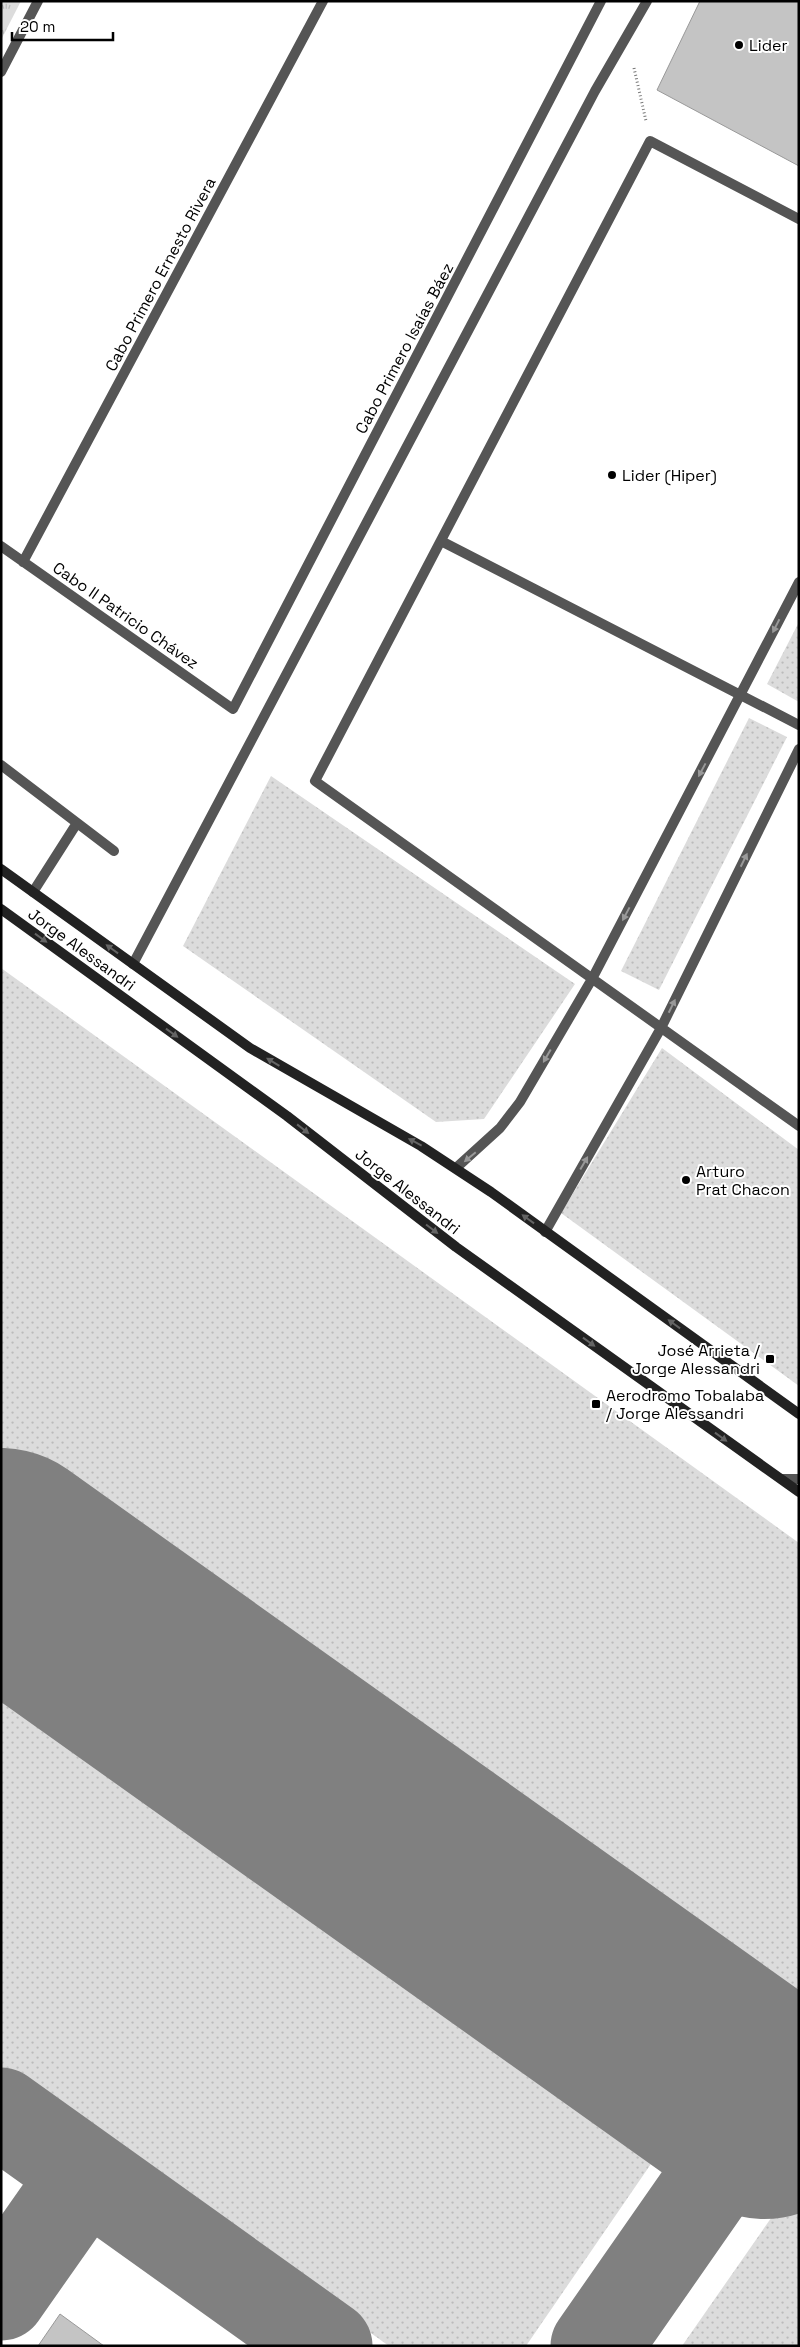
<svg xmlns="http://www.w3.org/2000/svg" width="800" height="2347" font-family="'Space Grotesk',sans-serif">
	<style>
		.grass { fill: url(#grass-dots) }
		.park { fill: url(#park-tufts) }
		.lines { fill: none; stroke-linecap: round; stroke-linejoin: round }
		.taxiway { stroke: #808080; stroke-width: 91 }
		.runway { stroke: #808080; stroke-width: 228 }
		.building { fill: #c4c4c4; stroke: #999 }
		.path { stroke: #777; stroke-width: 3; stroke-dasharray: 1 2.5; stroke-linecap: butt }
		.lane { stroke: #555; stroke-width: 10 }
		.street { stroke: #555; stroke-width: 10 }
		.secondary { stroke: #222; stroke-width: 10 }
		.oneway { fill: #999 }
		.oneway2 { fill: #646464 }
		.poi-dot { fill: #000; stroke: #fff; stroke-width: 2 }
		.labels { text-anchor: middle; stroke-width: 4; stroke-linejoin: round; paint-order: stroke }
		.poi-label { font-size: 16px; fill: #000; stroke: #fff; text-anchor: start }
		.street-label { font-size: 16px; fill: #000; stroke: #fff }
	</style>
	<defs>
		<pattern id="grass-dots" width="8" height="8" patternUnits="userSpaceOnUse" patternTransform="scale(1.25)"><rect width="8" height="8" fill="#dcdcdc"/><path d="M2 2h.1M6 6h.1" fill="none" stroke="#bbb" stroke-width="1.8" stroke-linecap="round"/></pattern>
		<pattern id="park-tufts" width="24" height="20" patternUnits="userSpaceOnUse" patternTransform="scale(1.25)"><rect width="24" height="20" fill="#dcdcdc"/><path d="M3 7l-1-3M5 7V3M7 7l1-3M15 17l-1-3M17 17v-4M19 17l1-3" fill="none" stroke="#bbb"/></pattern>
	</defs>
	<rect width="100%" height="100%" fill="#fff"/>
	<path class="grass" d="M799 622V702L767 684Z
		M749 718 787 737 659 990 621 971Z
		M271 776 575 984 484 1119 436 1122 183 946Z
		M1 968 799 1543V2012L1 1448Z
		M662 1048 799 1150V1386L561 1213Z
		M1 1636 660 2105 666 2142 526 2346H389L1 2069Z
		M799 2179V2346H682L785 2198Z"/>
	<path class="park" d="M1 1H21L1 40Z"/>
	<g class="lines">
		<path class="taxiway" d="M1 2113 327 2346
			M1 2295 86 2174
			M596 2346 764 2105"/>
		<path class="runway" d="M1 1562 764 2105"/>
	</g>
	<path class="building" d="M700 1H799V166L657 90Z
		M60 2314 104 2346H38Z"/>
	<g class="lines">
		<path class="path" d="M634 68 646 121"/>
		<path class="lane" d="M799 219 650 141 315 781 799 1126
			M441 541 799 725
			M1 765 114 851
			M33 892 77 823
			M133 964 595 91 647 1
			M456 1168 500 1128 520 1102 592 979 799 582
			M545 1232 661 1028 799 749
			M782 1479H799"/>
		<path class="street" d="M1 72 38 1
			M1 546 233 709 601 1
			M23 562 323 1"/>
		<path class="secondary" d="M1 869 250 1048 421 1146 491 1192 799 1414
			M1 909 287 1116 456 1247 799 1492"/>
	</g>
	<defs><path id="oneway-solid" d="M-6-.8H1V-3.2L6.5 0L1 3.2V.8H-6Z" transform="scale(1.25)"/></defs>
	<g class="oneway">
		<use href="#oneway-solid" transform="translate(776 626) rotate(117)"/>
		<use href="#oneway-solid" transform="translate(702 770) rotate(118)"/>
		<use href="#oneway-solid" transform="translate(744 860) rotate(-64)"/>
		<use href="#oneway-solid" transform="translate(626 914) rotate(118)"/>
		<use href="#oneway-solid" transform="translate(672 1006) rotate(-64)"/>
		<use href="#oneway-solid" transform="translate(547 1056) rotate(120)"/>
		<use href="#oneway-solid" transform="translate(470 1157) rotate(140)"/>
		<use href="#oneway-solid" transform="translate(584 1163) rotate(-60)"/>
	</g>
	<g class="oneway2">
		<use href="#oneway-solid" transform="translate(41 938) rotate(36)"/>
		<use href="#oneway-solid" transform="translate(112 949) rotate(-144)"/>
		<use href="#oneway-solid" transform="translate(172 1033) rotate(36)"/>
		<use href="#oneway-solid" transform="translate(273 1062) rotate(-149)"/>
		<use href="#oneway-solid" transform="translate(303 1129) rotate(38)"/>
		<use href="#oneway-solid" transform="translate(415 1142) rotate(-152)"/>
		<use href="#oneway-solid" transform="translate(528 1219) rotate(-144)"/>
		<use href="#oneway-solid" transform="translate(432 1229) rotate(37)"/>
		<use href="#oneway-solid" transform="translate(674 1324) rotate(-144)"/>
		<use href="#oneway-solid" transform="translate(589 1342) rotate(36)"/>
		<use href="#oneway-solid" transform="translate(721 1437) rotate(36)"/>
	</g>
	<g class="poi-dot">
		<circle cx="739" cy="45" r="5"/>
		<circle cx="612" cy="475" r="5"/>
		<circle cx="686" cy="1180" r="5"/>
		<rect x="765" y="1354" width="10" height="10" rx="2.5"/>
		<rect x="591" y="1399" width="10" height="10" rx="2.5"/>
	</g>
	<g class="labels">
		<g class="poi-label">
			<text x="749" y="51">Lider</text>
			<text x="622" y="481">Lider (Hiper)</text>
			<text x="696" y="1177">Arturo<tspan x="696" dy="18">Prat Chacon</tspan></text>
			<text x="760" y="1356" text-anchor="end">José Arrieta /<tspan x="760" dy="18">Jorge Alessandri</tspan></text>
			<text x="606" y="1401">Aerodromo Tobalaba<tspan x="606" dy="18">/ Jorge Alessandri</tspan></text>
		</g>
		<g class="street-label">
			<text transform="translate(160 274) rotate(-62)" y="6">Cabo Primero Ernesto Rivera</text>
			<text transform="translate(404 348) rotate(-62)" y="6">Cabo Primero Isaías Báez</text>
			<text transform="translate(126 615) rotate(35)" y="6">Cabo II Patricio Chávez</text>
			<text transform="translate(82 949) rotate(36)" y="6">Jorge Alessandri</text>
			<text transform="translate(408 1191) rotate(38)" y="6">Jorge Alessandri</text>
		</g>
	</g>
	<rect width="800" height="2347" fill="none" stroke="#000000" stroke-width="5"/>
	<path d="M12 32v8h101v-8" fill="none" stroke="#000000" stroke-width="2.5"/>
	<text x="20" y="32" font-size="15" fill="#000000" stroke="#ffffff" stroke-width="4" paint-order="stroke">20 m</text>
</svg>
